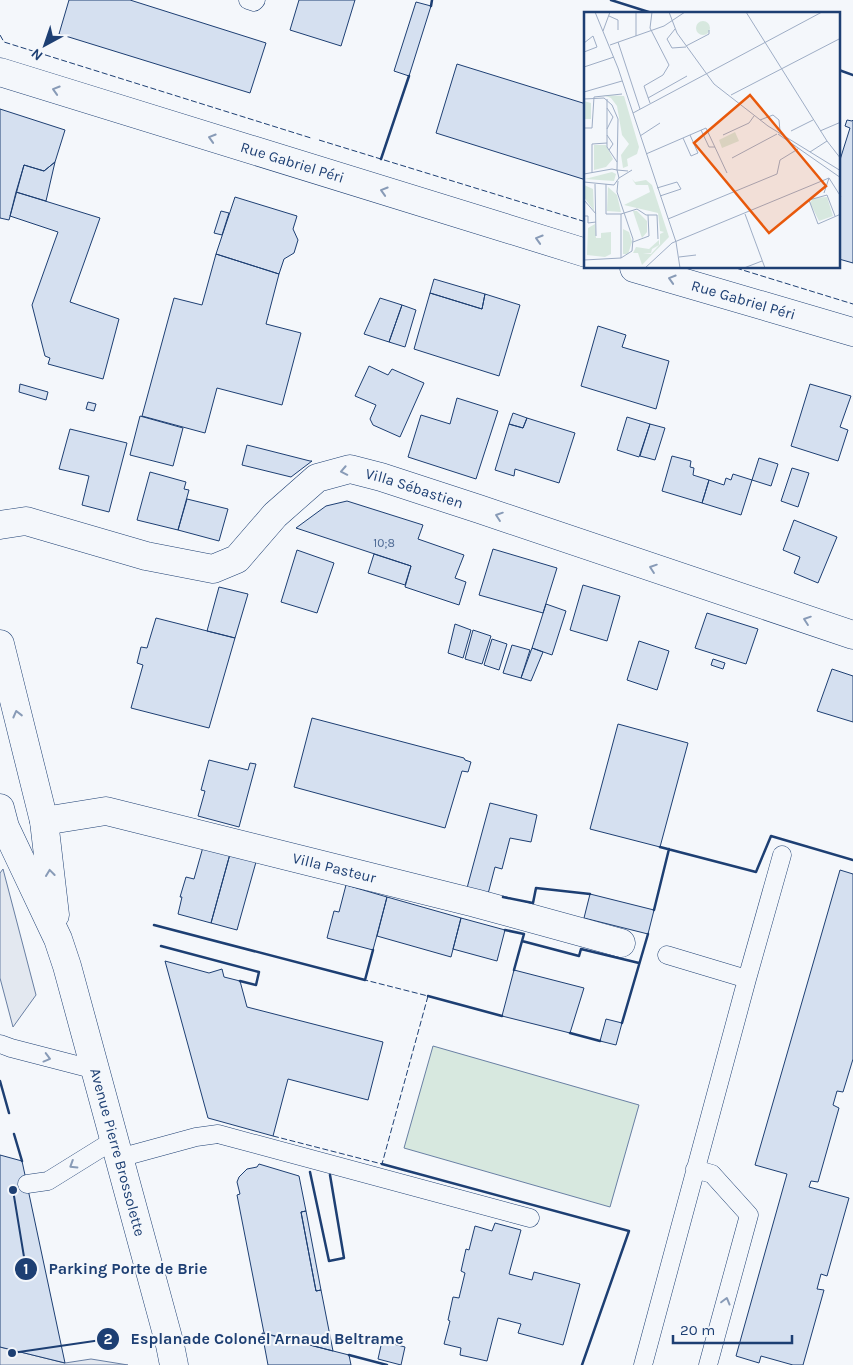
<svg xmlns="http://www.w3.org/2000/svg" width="853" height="1365" font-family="Karla,sans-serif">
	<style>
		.green { fill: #d7e8df; stroke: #687fa3 }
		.parking { fill: #e3e8f0; stroke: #687fa3 }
		.building { fill: #d5e0f0; stroke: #1d3f73 }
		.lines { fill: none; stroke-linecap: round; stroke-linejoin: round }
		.service-casing { stroke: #1d3f73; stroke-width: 19 }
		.minor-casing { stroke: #1d3f73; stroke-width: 29 }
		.primary-casing { stroke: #1d3f73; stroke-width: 29 }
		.service { stroke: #f4f7fb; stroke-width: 18 }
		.minor { stroke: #f4f7fb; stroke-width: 28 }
		.primary { stroke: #f4f7fb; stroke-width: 28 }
		.fence { stroke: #1d3f73; stroke-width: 1; stroke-dasharray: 6 2.5; stroke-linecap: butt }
		.wall { stroke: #1d3f73; stroke-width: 2.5 }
		.oneway { stroke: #889bb7 }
		.labels { text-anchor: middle; stroke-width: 4; stroke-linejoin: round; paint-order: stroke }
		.number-label { font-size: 12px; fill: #4b6792 }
		.street-label { font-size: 15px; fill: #1d3f73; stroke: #f4f7fb }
		.inset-road { fill: none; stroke: #9eadc5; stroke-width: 1 }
		.view { fill: #e8590c; fill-opacity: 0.15; stroke: #e8590c; stroke-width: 2.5 }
		.inset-edge { fill: none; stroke: #1d3f73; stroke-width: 2.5 }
		.leader { fill: none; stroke: #1d3f73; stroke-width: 2 }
		.callout-dot { fill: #1d3f73; stroke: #f4f7fb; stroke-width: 2 }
		.mark-label { font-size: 15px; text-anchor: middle; font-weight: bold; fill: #fff }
		.callout-label { font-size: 16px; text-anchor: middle; font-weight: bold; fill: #1d3f73; stroke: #f4f7fb; stroke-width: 4; stroke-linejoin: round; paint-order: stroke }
	</style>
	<rect width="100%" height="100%" fill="#f4f7fb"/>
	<path class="green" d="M433 1046 639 1105 610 1207 404 1148Z"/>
	<path class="parking" d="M3 869 36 995 13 1027 0 978V873Z
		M0 1347 65 1363 91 1359 128 1365H0Z"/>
	<path class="building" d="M69 0H130L266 43 250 93 59 34Z
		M299 0H355L341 46 290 30Z
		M416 2 431 6 409 76 394 71Z
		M457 64 586 104V180L436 133Z
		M0 109 65 130 55 162 44 171 24 165 9 220 0 218Z
		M847 120 852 121 853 120V263L839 259V163L850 128 845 126Z
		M55 162 46 201 16 192 24 165 44 171Z
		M16 192 100 218 70 302 119 319 103 379 48 364 50 358 45 356 32 305 58 232 10 216Z
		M235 197 297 216 293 229 298 240 294 253 284 259 279 274 216 254Z
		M221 211 229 213 222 235 214 233Z
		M216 254 279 274 266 324 301 333 282 405 217 388 205 433 142 416 174 298 202 305Z
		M434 279 485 294 482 309 430 293Z
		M430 293 482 309 485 294 520 305 499 376 414 349Z
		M380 298 402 305 389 342 364 334Z
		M402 305 416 310 405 347 389 342Z
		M598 326 626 335 622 347 669 361 656 409 581 386Z
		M369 366 388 375 392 369 424 383 400 437 373 425 370 419 376 405 355 396Z
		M20 384 48 392 46 400 19 392Z
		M810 384 851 396 840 427 848 430 838 461 791 446Z
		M457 398 498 411 476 479 408 457 421 415 450 424Z
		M88 402 96 404 94 411 86 409Z
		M513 413 527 418 523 428 509 424Z
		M140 416 183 428 173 466 130 455Z
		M627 417 650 424 639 457 617 450Z
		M527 418 575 433 559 483 515 469 514 476 495 470 509 424 523 428Z
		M650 424 665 428 655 460 640 456Z
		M70 429 127 443 109 512 82 505 89 476 59 469Z
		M247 445 310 461H312L291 477 242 465Z
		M672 456 691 461 690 467 694 468 693 475 709 480 702 503 662 491Z
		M759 458 778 464 771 486 752 480Z
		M792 468 809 473 798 507 781 501Z
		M150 472 186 482 184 489 189 490 178 530 137 520Z
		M733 474 752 480 741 515 702 503 709 480 724 485 726 478 731 480Z
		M187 499 228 509 219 541 178 530Z
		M347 501 423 525 418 539 464 555 455 578 466 582 459 605 405 587 411 566 296 528 326 506Z
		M794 520 837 537 818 583 794 573 800 557 783 550Z
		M493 549 557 568 543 613 479 595Z
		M297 550 334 563 317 613 281 602Z
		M374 554 411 566 405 585 368 573Z
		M583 585 620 596 607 641 570 630Z
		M219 587 248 594 235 638 207 631Z
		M546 604 566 611 552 655 532 648Z
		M707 613 758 629 746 664 695 648Z
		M156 618 235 638 209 728 131 708 143 665 137 663 141 647 147 648Z
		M455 624 471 630 463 658 448 653Z
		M473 630 491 636 482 664 465 659Z
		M492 639 507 644 499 670 484 665Z
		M639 641 669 651 657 690 627 680Z
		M512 645 530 650 521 678 503 673Z
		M532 648 543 652 531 681 521 678Z
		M713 659 725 663 723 669 711 665Z
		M832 669 853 676V722L817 711Z
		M312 718 464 758 465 760 471 762 468 772 462 771 445 828 294 787Z
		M618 724 688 743 660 847 590 829Z
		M209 760 248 770 250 763 256 764 239 827 198 816 205 791 201 790Z
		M490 803 537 815 531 842 510 838 502 869 495 867 488 894 467 888Z
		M203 847 230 854 211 923 178 914 182 897H180L186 877 194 879Z
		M230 854 256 862 237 930 211 923Z
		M840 870 853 874V1059L843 1092 837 1091 833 1105 839 1108 818 1182 811 1181 809 1187 849 1198 827 1276 821 1274 817 1289 824 1290 803 1365H793L761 1356 759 1363 736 1356 787 1174 755 1165Z
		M346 885 387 897 373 950 327 938 334 911 339 912Z
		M590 894 654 910 648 934 584 918Z
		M387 897 461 918 451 957 377 936Z
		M461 918 505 930 497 961 453 949Z
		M165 961 209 973 222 969 224 977 240 981 247 1007 383 1042 368 1100 288 1079 273 1136 208 1118Z
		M514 970 584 988 570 1033 502 1016Z
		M606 1019 622 1023 616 1045 600 1041Z
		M0 1155 22 1161 65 1363 0 1347Z
		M259 1164 299 1176 306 1211 301 1212 316 1291 321 1290 333 1351 264 1333 237 1195 240 1194 237 1182 239 1177 247 1169 257 1167Z
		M306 1211 321 1290 316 1291 301 1212Z
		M495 1223 521 1230 509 1274 532 1280 534 1272 580 1284 563 1345 518 1333 521 1324 498 1318 487 1361 460 1355 461 1348 444 1344 450 1321 448 1320 453 1297 459 1298 465 1273 461 1271 466 1249 469 1250 475 1226 492 1231Z
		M262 1333 349 1355 351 1365H268Z
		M382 1341 405 1347 401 1365 378 1359Z"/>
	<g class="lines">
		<defs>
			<path id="service" d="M248 0 254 2 256 0
				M667 955 747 979
				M0 1044 11 1048 96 1070
				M119 1158 196 1137 218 1134 530 1218
				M695 1169 712 1174 749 1215 708 1365
				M27 1184 48 1181 114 1140
				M643 1365 747 979 782 855"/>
			<g id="minor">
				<path id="s1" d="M0 72 586 253"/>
				<path id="s2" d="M634 268 853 332"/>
				<path id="s3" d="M0 525 26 521 146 556 213 569 237 559 275 515 317 478 350 469 381 477 479 509 853 635"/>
				<path id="s4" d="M44 821 106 811 475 903 621 943"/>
			</g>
			<g id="primary">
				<path d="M0 644 44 821 55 915"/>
				<path id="s5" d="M0 808 5 827 58 939 67 966 170 1345 174 1365"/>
			</g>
		</defs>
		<use href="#service" class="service-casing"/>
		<use href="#minor" class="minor-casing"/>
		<use href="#primary" class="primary-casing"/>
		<use href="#service" class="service"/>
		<use href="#minor" class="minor"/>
		<use href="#primary" class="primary"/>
		<path class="fence" d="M0 35 4 42 311 138
			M319 140 586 222
			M736 268 853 304
			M273 1136 382 1164 428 996 365 980"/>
		<path class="wall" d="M611 0 655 14
			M431 6 432 0
			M839 70 853 75
			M381 159 409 76
			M660 847 756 872 771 836 853 860
			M503 897 533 903 536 888 590 894
			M654 910 669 849
			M154 925 365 980 373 950
			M505 930 524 934 522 941
			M161 946 259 972 256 985 240 981
			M514 970 522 941 579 956 581 949 639 963
			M428 996 502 1016
			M622 1023 648 934
			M570 1033 600 1041
			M0 1081 9 1113
			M14 1134 22 1161
			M382 1164 629 1231 582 1365
			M310 1172 329 1261 344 1258 330 1175
			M349 1355 387 1365"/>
	</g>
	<defs><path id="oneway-chevron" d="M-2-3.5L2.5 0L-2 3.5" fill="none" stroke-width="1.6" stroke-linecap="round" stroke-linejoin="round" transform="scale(1.25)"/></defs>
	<g class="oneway">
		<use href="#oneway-chevron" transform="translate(56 90) rotate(-163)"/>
		<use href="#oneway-chevron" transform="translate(212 138) rotate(-163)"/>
		<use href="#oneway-chevron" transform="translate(384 191) rotate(-163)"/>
		<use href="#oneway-chevron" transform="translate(539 239) rotate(-163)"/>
		<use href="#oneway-chevron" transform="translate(672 279) rotate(-163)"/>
		<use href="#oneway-chevron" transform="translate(344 471) rotate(169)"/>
		<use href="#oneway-chevron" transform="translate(499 516) rotate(-161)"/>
		<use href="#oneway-chevron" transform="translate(653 568) rotate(-161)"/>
		<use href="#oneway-chevron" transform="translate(807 620) rotate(-161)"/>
		<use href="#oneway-chevron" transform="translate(17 714) rotate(-104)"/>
		<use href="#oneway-chevron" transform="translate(50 873) rotate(-97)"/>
		<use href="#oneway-chevron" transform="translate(47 1058) rotate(15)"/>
		<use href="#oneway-chevron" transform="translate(73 1165) rotate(148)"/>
		<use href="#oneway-chevron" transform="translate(726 1301) rotate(-75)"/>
	</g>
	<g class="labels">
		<g class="number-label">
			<text x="384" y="547">10;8</text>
		</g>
		<g class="street-label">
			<text dy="5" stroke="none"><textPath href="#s1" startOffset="306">Rue Gabriel Péri</textPath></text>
			<text dy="5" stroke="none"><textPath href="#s2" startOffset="114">Rue Gabriel Péri</textPath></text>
			<text dy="5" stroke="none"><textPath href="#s3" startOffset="461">Villa Sébastien</textPath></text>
			<text dy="5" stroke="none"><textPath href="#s4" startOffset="298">Villa Pasteur</textPath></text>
			<text dy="5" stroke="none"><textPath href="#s5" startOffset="365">Avenue Pierre Brossolette</textPath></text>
		</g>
	</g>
	<g transform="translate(584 12)">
		<rect width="256" height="256" fill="#f4f7fb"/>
		<path d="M112 16a7 7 0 1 1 14 0a7 7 0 1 1-14 0ZM19 83 40 84 55 135 53 142 43 147 44 154 39 156 37 143 45 132 38 123 33 94 27 86ZM0 89 7 91V107H0ZM151 120 155 129 138 136 135 128ZM10 133H22L29 147 22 155 10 158ZM28 160 32 162 30 169 1 167ZM48 167 51 170 62 168 68 173 85 225 58 253 54 241H49L52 235 65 237 75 228V233L68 237 67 241H59L67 242 76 232V222L80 220 76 219 74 201 40 193 66 180 64 173H52ZM0 173 9 177 10 199 0 185ZM24 175 33 183 37 200 23 199ZM243 185 249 204 235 209 226 191 229 186ZM49 199H53L63 209V220L58 226ZM11 212 12 226H17V221L27 220V242L21 245 3 243 4 216ZM39 217 45 220 48 230 44 242H39Z" fill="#d7e8df"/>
		<path class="inset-road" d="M11 0 34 56 92 230 96 256M52 0V24M85 0 93 21 130 72 184 114 257 159M162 0 243 129M25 4 34 8V18M91 17 83 27 88 36 102 35M19 19 26 0M34 30 56 97M0 31 9 24 13 35 0 40M26 33 80 14 101 0M102 34 125 22V18M0 55 30 45M0 80 38 69M147 83 257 26M64 86 103 64M0 87 20 86 28 93 34 107 33 158 44 159M23 87V135L33 150M66 91 60 74 79 63 85 53 66 16 68 0M23 96 29 105 23 117M49 101 238 0M176 108 189 103 195 108 196 119M0 116H8L10 85 38 82M117 118 125 135H131M207 119 229 108M236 119 257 110M194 122 257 166M23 123 29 132 25 138M139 123 165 111 170 104M56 124 76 111M99 126 107 144 114 141 106 123M226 140 243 129 257 147M62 142 122 116 143 161M148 146 193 122M8 161V132L23 131M0 162 28 157 33 158 35 166 30 173 0 170M35 166 48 158M245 166 257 185M11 172 12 224M22 172V202H37M73 176 93 170 97 177 76 184M240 181 245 166M0 188 12 202M161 202 181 256M0 204H4V211L12 210M251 204 243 183 225 188 234 212 257 202M84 207 193 162 196 148 214 137M49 230 65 224 64 203M95 245 112 243M37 246V202L53 197 62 203H73L74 227M0 248 37 246 48 239 49 227 33 180 34 169M61 256 88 231 245 166M160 256 178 249"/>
		<path class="view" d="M166 83 242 174 185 221 110 131Z"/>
		<rect width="256" height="256" class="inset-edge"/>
	</g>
	<path class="leader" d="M13 1190L26 1269M12 1353L108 1339"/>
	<g class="callout-dot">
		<circle cx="13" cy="1190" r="5"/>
		<circle cx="12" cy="1353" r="5"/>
		<circle cx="26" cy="1269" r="12"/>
		<circle cx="108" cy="1339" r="12"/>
	</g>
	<g class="mark-label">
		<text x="26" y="1274">1</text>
		<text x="108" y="1344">2</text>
	</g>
	<g class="callout-label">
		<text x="128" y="1274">Parking Porte de Brie</text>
		<text x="267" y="1344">Esplanade Colonel Arnaud Beltrame</text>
	</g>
	<g transform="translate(45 45) rotate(220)" stroke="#f4f7fb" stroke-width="4" paint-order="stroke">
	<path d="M0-4L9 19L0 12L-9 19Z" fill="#1d3f73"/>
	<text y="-8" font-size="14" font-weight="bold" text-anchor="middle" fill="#1d3f73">N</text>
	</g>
	<path d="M673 1335v8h119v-8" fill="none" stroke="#1d3f73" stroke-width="2.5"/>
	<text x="680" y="1335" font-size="15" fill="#1d3f73" stroke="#f4f7fb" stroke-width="4" paint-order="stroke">20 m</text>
</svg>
